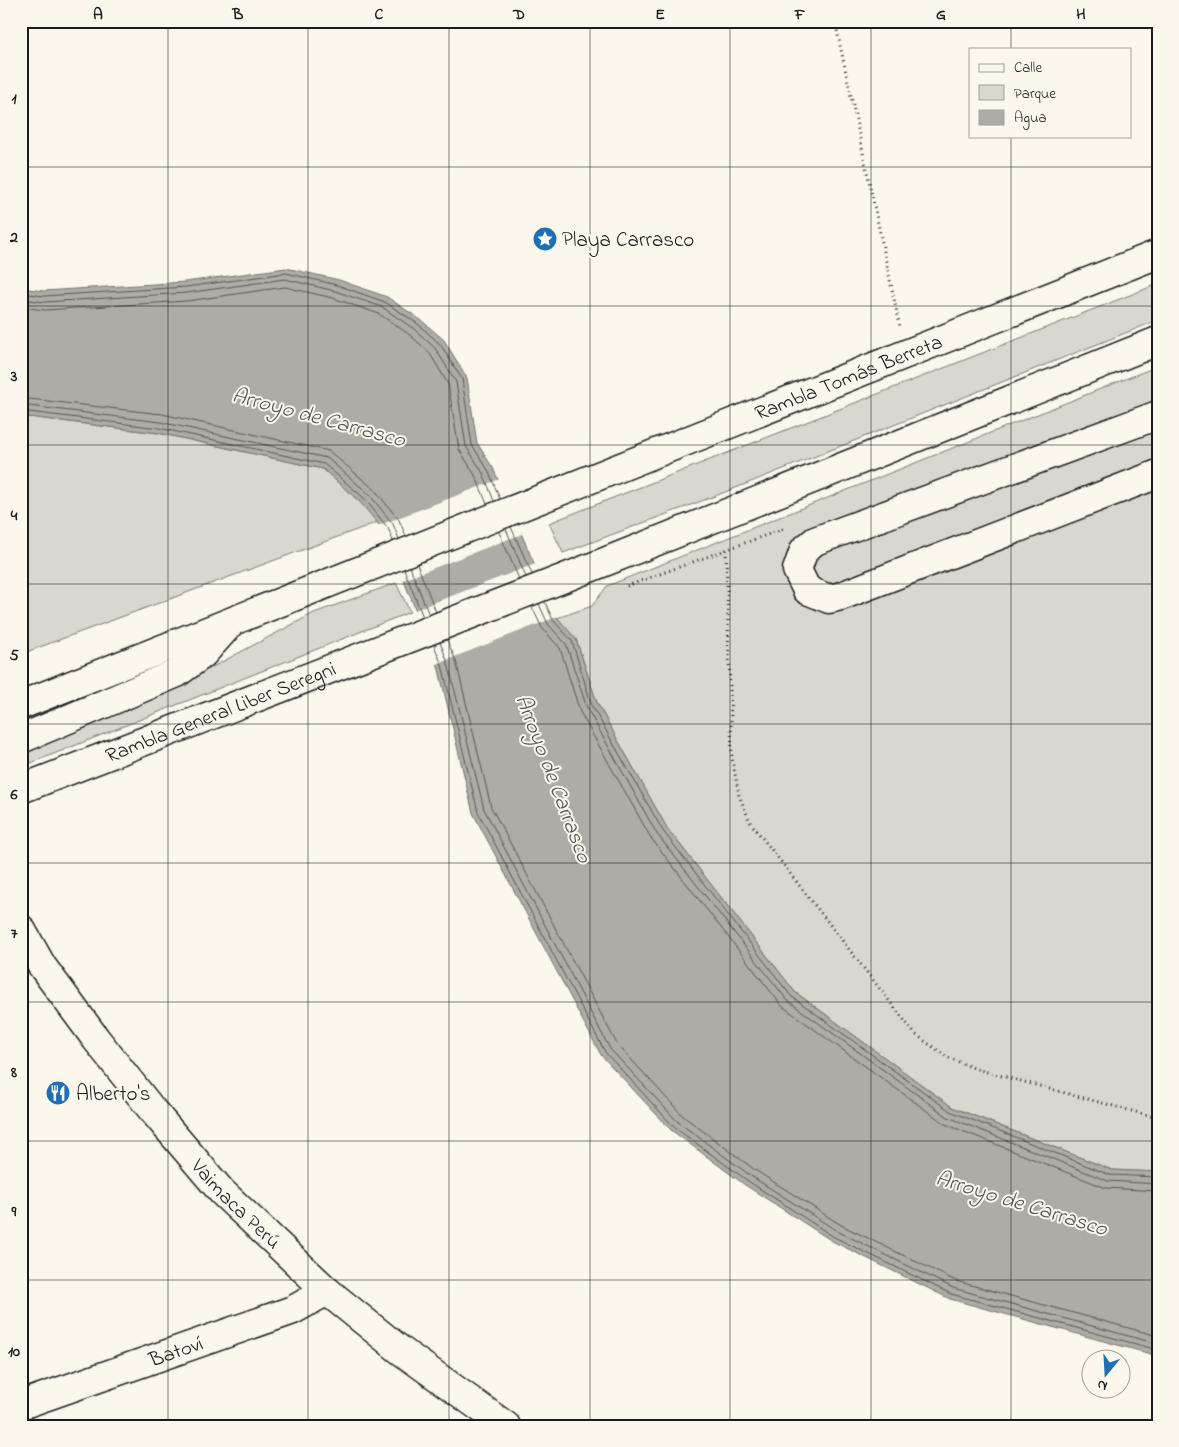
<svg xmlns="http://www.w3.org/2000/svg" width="1179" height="1447" font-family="'Indie Flower',sans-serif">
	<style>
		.green { fill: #dad7ce; stroke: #7b7a75 }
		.water { fill: #afaca5; stroke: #74726e }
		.pier { fill: #fbf7ec }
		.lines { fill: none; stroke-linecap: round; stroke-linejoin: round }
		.shore { stroke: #575653; stroke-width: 1 }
		.minor-casing { stroke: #1c1c1c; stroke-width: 31 }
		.major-casing { stroke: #1c1c1c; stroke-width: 31 }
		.path { stroke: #1c1c1c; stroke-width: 3; stroke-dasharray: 1 4; stroke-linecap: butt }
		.minor { stroke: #fbf7ec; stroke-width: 28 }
		.major { stroke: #fbf7ec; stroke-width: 28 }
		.grid { fill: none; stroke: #1c1c1c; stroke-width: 1; stroke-opacity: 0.55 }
		.labels { text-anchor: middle; stroke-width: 4; stroke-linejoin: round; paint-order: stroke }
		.poi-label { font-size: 21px; fill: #1c1c1c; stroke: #fbf7ec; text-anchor: start }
		.street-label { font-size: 21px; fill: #1c1c1c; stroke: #fbf7ec }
		.water-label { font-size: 22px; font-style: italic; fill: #575653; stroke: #fbf7ec }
		.neatline { fill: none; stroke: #1c1c1c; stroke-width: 2 }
		.grid-label { font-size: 16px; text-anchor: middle; font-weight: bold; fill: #1c1c1c }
	</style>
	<rect width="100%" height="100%" fill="#fbf7ec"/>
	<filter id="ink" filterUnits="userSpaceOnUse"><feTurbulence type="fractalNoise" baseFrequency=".02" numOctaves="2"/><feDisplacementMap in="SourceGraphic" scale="10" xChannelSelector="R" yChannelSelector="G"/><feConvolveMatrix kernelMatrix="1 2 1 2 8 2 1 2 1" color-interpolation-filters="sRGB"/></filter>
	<g filter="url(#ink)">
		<path class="green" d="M1158 284V320L728 491 563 553 549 523Z
			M1158 366V1172L1112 1170 952 1107 795 992 667 828 597 703 576 639 557 618 592 606 607 586Z
			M21 416 158 433 323 469 360 502 378 522 21 654Z
			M396 583 410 612 21 767V746L186 681 314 613Z"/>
		<path class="water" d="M286 268 339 280 387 297 421 320 444 340 467 378 477 443 493 468 557 617 576 639 597 703 667 828 795 992 952 1107 1112 1170 1158 1172V1356L950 1299 832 1241 745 1185 671 1130 601 1055 473 813 438 666 384 531 360 502 323 469 158 433 21 416V288L44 291 185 282Z"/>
		<path class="pier" d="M500 479 522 534 400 581 377 526Z
			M535 564 559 616 434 665 412 611Z"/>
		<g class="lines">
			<path class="shore" d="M21 293 44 296 186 287 286 273 337 285 385 302 418 324 440 344 462 379 472 445 488 470 500 499
				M21 299 45 302 186 293 285 279 335 291 382 307 414 329 435 348 456 382 466 446 483 473 494 501
				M21 307 45 310 187 301 285 287 333 298 379 314 410 335 429 352 448 384 459 449 476 477 487 504
				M21 398 162 414 329 451 374 489 399 520 406 536
				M21 405 160 422 327 458 369 494 393 524 399 539
				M21 411 159 428 324 464 364 498 388 528 393 541
				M511 527 532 574
				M506 529 526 577
				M499 532 519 579
				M417 564 436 612
				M410 567 429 615
				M404 569 423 617
				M545 602 553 620 572 641 592 706 663 831 791 996 950 1111 1110 1175 1158 1177
				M539 604 548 624 566 644 587 708 657 834 787 1000 948 1117 1108 1181 1158 1184
				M532 607 542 628 560 648 580 712 651 838 782 1006 945 1124 1106 1188 1158 1191
				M447 640 456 661 491 807 617 1044 683 1116 755 1170 841 1225 956 1281 1158 1336
				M440 642 448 663 484 809 610 1049 678 1122 751 1176 837 1231 953 1288 1158 1344
				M434 645 442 665 478 812 605 1052 674 1127 748 1181 834 1237 951 1294 1158 1350"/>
			<defs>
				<g id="minor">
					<path d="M1158 415 815 541 804 550 797 570 807 590 829 599 841 596 1158 474"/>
					<path id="s1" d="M21 929 42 966 96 1039 153 1111 222 1192 327 1291 400 1350 506 1426"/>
					<path id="s2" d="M21 1405 293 1310 327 1291"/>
				</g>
				<g id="major">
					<path id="s3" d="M21 705 1158 254"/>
					<path d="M21 739 177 673 203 654 228 626"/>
					<path id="s4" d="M21 789 572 575 1158 341"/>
				</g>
			</defs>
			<use href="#minor" class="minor-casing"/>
			<use href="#major" class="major-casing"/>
			<path class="path" d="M835 21 900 327
				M726 550 732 758 739 795 750 822 915 1034 947 1057 976 1069 1158 1118
				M627 586 783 529"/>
			<use href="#minor" class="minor"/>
			<use href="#major" class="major"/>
		</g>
	</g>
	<path class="grid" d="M168 21V1426M308 21V1426M449 21V1426M590 21V1426M730 21V1426M871 21V1426M1011 21V49M1011 136V1426M21 167H1158M21 306H1158M21 445H1158M21 584H1158M21 724H1158M21 863H1158M21 1002H1158M21 1141H1158M21 1280H1158"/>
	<defs>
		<symbol id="sight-disc" viewBox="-11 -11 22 22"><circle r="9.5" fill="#1f6fb2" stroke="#fbf7ec"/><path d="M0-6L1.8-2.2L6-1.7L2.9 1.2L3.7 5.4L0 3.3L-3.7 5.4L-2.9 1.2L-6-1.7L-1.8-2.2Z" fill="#fff"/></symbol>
		<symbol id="restaurant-disc" viewBox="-11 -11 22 22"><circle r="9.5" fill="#1f6fb2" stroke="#fbf7ec"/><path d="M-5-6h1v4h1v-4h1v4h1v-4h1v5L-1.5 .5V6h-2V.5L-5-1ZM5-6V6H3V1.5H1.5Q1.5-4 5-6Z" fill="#fff"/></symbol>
	</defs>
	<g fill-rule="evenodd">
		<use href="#sight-disc" x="531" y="225" width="28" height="28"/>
		<use href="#restaurant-disc" x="44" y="1079" width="28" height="28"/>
	</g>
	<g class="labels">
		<g class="poi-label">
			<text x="562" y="246">Playa Carrasco</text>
			<text x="76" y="1100">Alberto's</text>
		</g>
		<g class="street-label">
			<text dy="7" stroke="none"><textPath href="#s3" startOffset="890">Rambla Tomás Berreta</textPath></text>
			<text dy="7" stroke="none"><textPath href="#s4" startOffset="214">Rambla General Liber Seregni</textPath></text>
			<text dy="7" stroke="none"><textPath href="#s1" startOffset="350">Vaimaca Perú</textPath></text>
			<text dy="7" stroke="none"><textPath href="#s2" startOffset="164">Batoví</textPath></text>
		</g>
		<g class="water-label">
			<text transform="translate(319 416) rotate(15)" y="8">Arroyo de Carrasco</text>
			<text transform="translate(555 778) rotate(69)" y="8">Arroyo de Carrasco</text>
			<text transform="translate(1022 1202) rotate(17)" y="8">Arroyo de Carrasco</text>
		</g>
	</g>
	<rect width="1179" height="1447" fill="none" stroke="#fbf7ec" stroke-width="55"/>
	<rect x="969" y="48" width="162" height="90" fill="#fbf7ec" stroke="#a29f99"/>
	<rect x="979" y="64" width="25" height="8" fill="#fbf7ec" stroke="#a29f99"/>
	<text x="1014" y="72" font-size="15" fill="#1c1c1c">Calle</text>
	<rect x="979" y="85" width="25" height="15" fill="#dad7ce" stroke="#a29f99"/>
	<text x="1014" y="98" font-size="15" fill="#1c1c1c">Parque</text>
	<rect x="979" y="110" width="25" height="15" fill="#afaca5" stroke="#a29f99"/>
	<text x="1014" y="122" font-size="15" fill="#1c1c1c">Agua</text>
	<g transform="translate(1106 1374) rotate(198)"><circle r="24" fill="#fbf7ec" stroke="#a29f99"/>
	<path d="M0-4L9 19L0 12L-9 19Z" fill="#1f6fb2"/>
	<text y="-8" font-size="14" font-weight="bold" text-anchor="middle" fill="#1c1c1c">N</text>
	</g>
	<rect x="28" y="28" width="1124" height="1392" class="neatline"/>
	<g class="grid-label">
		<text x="98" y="19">A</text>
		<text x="238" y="19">B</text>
		<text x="379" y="19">C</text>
		<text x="519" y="19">D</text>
		<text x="660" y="19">E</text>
		<text x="800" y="19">F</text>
		<text x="941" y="19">G</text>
		<text x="1081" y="19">H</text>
		<text x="14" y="103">1</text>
		<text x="14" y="242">2</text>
		<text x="14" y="381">3</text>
		<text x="14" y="520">4</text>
		<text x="14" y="660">5</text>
		<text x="14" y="799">6</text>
		<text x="14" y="938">7</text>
		<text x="14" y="1077">8</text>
		<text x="14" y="1216">9</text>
		<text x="14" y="1356">10</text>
	</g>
</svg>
